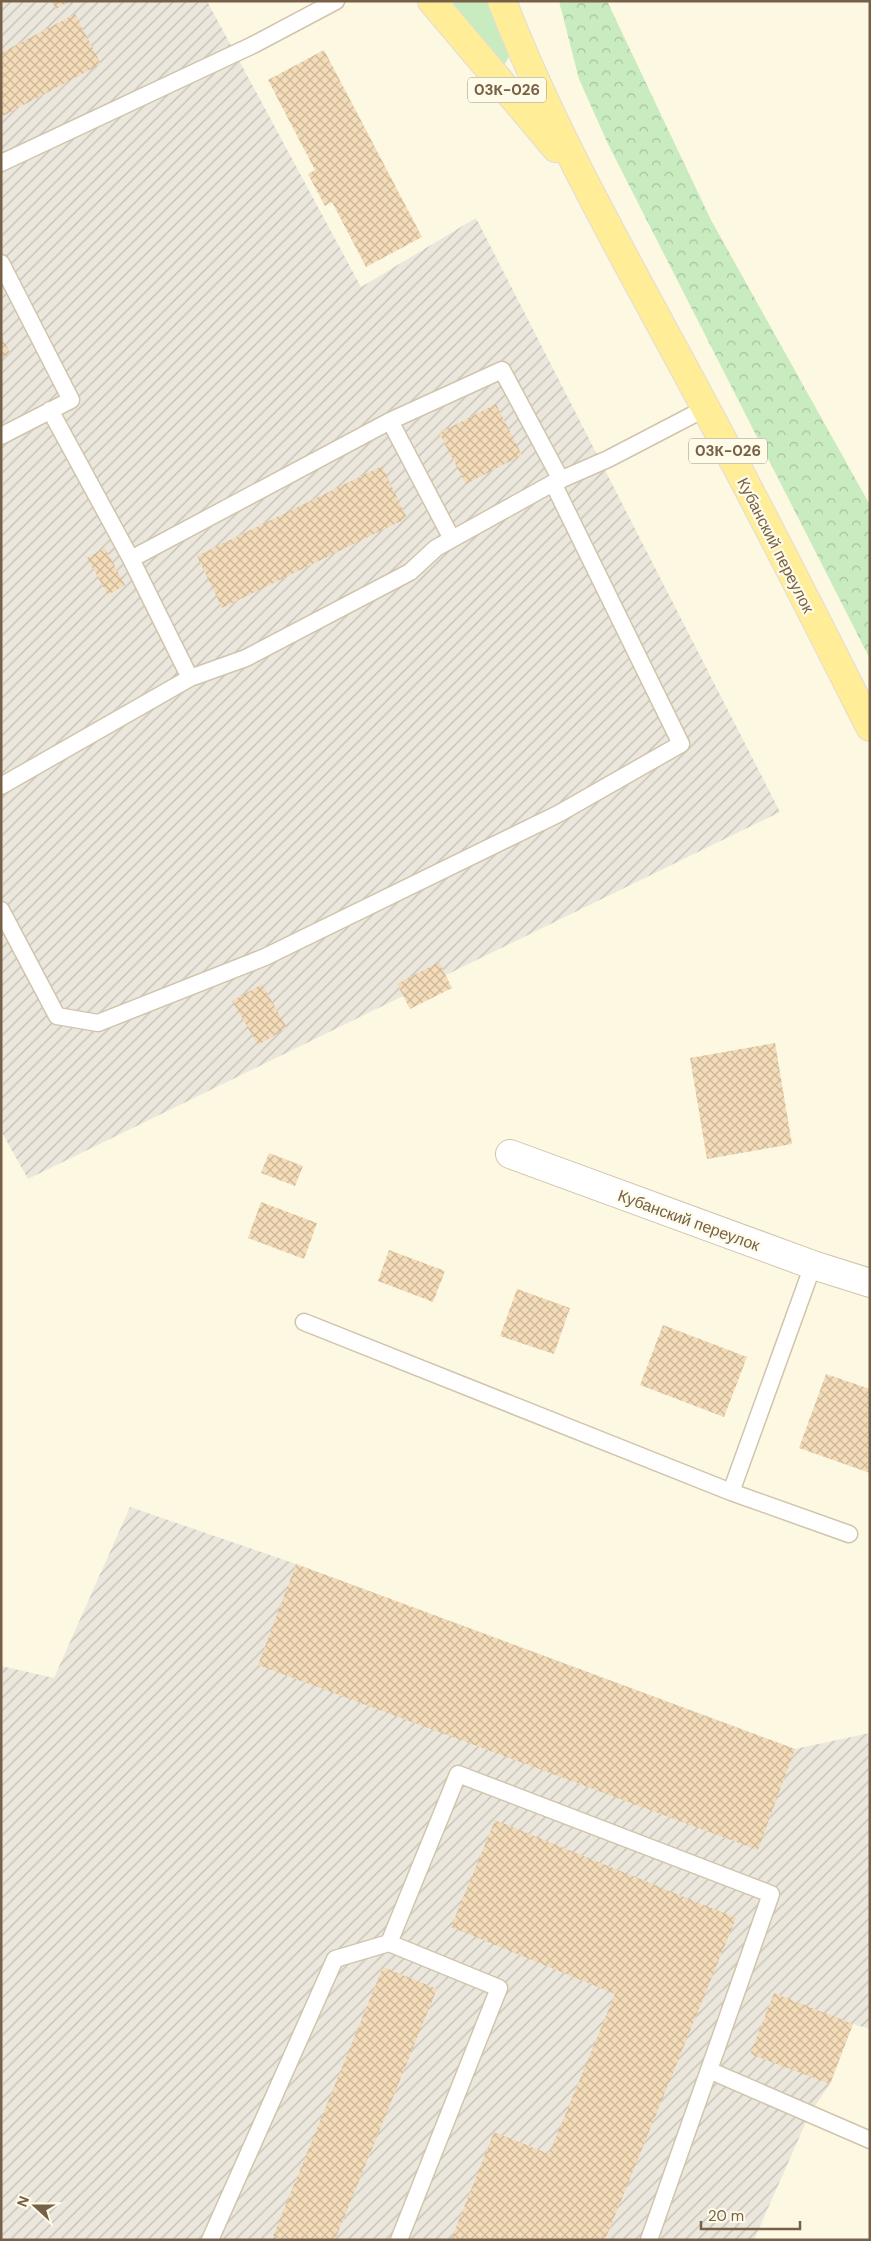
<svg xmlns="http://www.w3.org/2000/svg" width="871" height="2241" font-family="'DM Sans',sans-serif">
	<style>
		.industrial { fill: url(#industrial-furrows) }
		.green { fill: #c9ebc0 }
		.forest { fill: url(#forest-crowns) }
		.building { fill: url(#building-cross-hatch) }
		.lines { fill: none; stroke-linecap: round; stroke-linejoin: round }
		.lane-casing { stroke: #d1c4ac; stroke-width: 19 }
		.street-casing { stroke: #d1c4ac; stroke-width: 30 }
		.primary-casing { stroke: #e1dcd7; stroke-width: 30 }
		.lane { stroke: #fff; stroke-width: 16 }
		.street { stroke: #fff; stroke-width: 28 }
		.primary { stroke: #ffed98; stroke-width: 28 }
		.labels { text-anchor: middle; stroke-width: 4.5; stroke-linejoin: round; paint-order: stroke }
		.shield { fill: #fffbe9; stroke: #9f8f78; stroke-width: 1 }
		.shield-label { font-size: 15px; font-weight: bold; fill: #766148 }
		.street-label { font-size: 16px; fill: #766148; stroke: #fffbe9 }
	</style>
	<defs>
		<pattern id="industrial-furrows" width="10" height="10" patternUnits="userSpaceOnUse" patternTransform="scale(1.25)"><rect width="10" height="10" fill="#ece7dd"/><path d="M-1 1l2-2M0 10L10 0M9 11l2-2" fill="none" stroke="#c4bfb5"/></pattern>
		<pattern id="forest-crowns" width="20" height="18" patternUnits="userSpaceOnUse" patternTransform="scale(1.25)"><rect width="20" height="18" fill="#c9ebc0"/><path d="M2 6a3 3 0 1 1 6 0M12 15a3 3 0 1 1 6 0" fill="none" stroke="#a8c29e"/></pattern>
		<pattern id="building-cross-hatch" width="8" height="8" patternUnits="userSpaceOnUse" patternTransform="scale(1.25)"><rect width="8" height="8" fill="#f4dcb9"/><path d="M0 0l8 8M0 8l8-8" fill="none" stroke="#cab698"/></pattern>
	</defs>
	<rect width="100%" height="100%" fill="#fdf8e2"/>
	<path class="industrial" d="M1 1H207L361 287 476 218 780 812 28 1179 1 1131Z
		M130 1507 296 1564 795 1749 870 1733V2029L853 2024 830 2084 810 2113 754 2240H1V1666L54 1678Z"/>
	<path class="green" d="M450 1H488L510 55 503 67Z"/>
	<path class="forest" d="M559 1H607L711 220 870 505V659L608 144 579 79Z"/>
	<path class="building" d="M52 1H71L56 9Z
		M75 14 101 64 1 117V53Z
		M324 50 422 237 366 267 332 202 325 206 308 174 315 170 268 80Z
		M1 335 10 353 1 358Z
		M496 404 522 455 466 484 439 433Z
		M382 466 407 518 222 608 197 556Z
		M105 548 125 585 108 595 87 558Z
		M439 962 452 988 410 1009 397 984Z
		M262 984 287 1028 258 1045 232 1001Z
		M775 1043 792 1144 707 1159 690 1058Z
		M269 1153 303 1166 295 1186 261 1173Z
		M261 1202 317 1223 304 1259 248 1238Z
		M389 1250 445 1271 433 1302 378 1281Z
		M517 1289 570 1308 554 1354 500 1336Z
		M663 1325 747 1357 724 1417 640 1385Z
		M826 1374 870 1389V1473L799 1448Z
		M296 1564 795 1749 758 1850 258 1665Z
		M495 1820 736 1918 605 2240H451L494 2132 549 2154 615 1994 451 1927Z
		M383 1967 437 1989 335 2240H284L273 2236Z
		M774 1993 853 2024 830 2084 750 2054Z"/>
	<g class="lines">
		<defs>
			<path id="lane" d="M1 163 253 45 336 1
				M1 263 71 400 1 436
				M390 421 452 539
				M131 559 390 421 502 370 561 480
				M190 678 246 658 410 572 436 548 553 483 608 459 706 408
				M1 786 190 678 131 559 50 410
				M1 910 57 1016 98 1023 265 957 558 814 681 744 553 483
				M304 1322 731 1492 849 1534
				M731 1492 813 1265
				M389 1943 499 1988 399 2240
				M711 2071 870 2140
				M210 2240 335 1959 389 1943 458 1774 771 1894 649 2240"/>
			<path id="street" d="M510 1154 813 1265 870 1283"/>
			<path id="primary" d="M432 1 556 148
				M502 1C557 143 634 273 705 407 762 512 816 620 870 727"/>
		</defs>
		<use href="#lane" class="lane-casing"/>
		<use href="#street" class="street-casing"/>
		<use href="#primary" class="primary-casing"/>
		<use href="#lane" class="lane"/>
		<use href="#street" class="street"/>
		<use href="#primary" class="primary"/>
	</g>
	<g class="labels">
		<g class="shield">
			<rect x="468" y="77.5" width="78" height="25" rx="4"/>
			<rect x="689" y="438.5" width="78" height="25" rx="4"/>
		</g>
		<g class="shield-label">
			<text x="507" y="95">03К-026</text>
			<text x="728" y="456">03К-026</text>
		</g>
		<g class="street-label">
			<text transform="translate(776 545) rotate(63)" y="6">Кубанский переулок</text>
			<text transform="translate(689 1220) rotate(20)" y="6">Кубанский переулок</text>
		</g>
	</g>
	<rect width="871" height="2241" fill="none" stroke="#766148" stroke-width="5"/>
	<g transform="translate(35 2206) rotate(291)" stroke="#fffbe9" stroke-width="4" paint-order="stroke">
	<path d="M0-4L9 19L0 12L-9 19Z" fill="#766148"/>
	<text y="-8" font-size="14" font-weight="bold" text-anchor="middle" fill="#766148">N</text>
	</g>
	<path d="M701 2221v8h99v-8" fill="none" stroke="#766148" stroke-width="2.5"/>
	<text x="708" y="2221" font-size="15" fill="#766148" stroke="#fffbe9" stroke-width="4" paint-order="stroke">20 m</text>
</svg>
